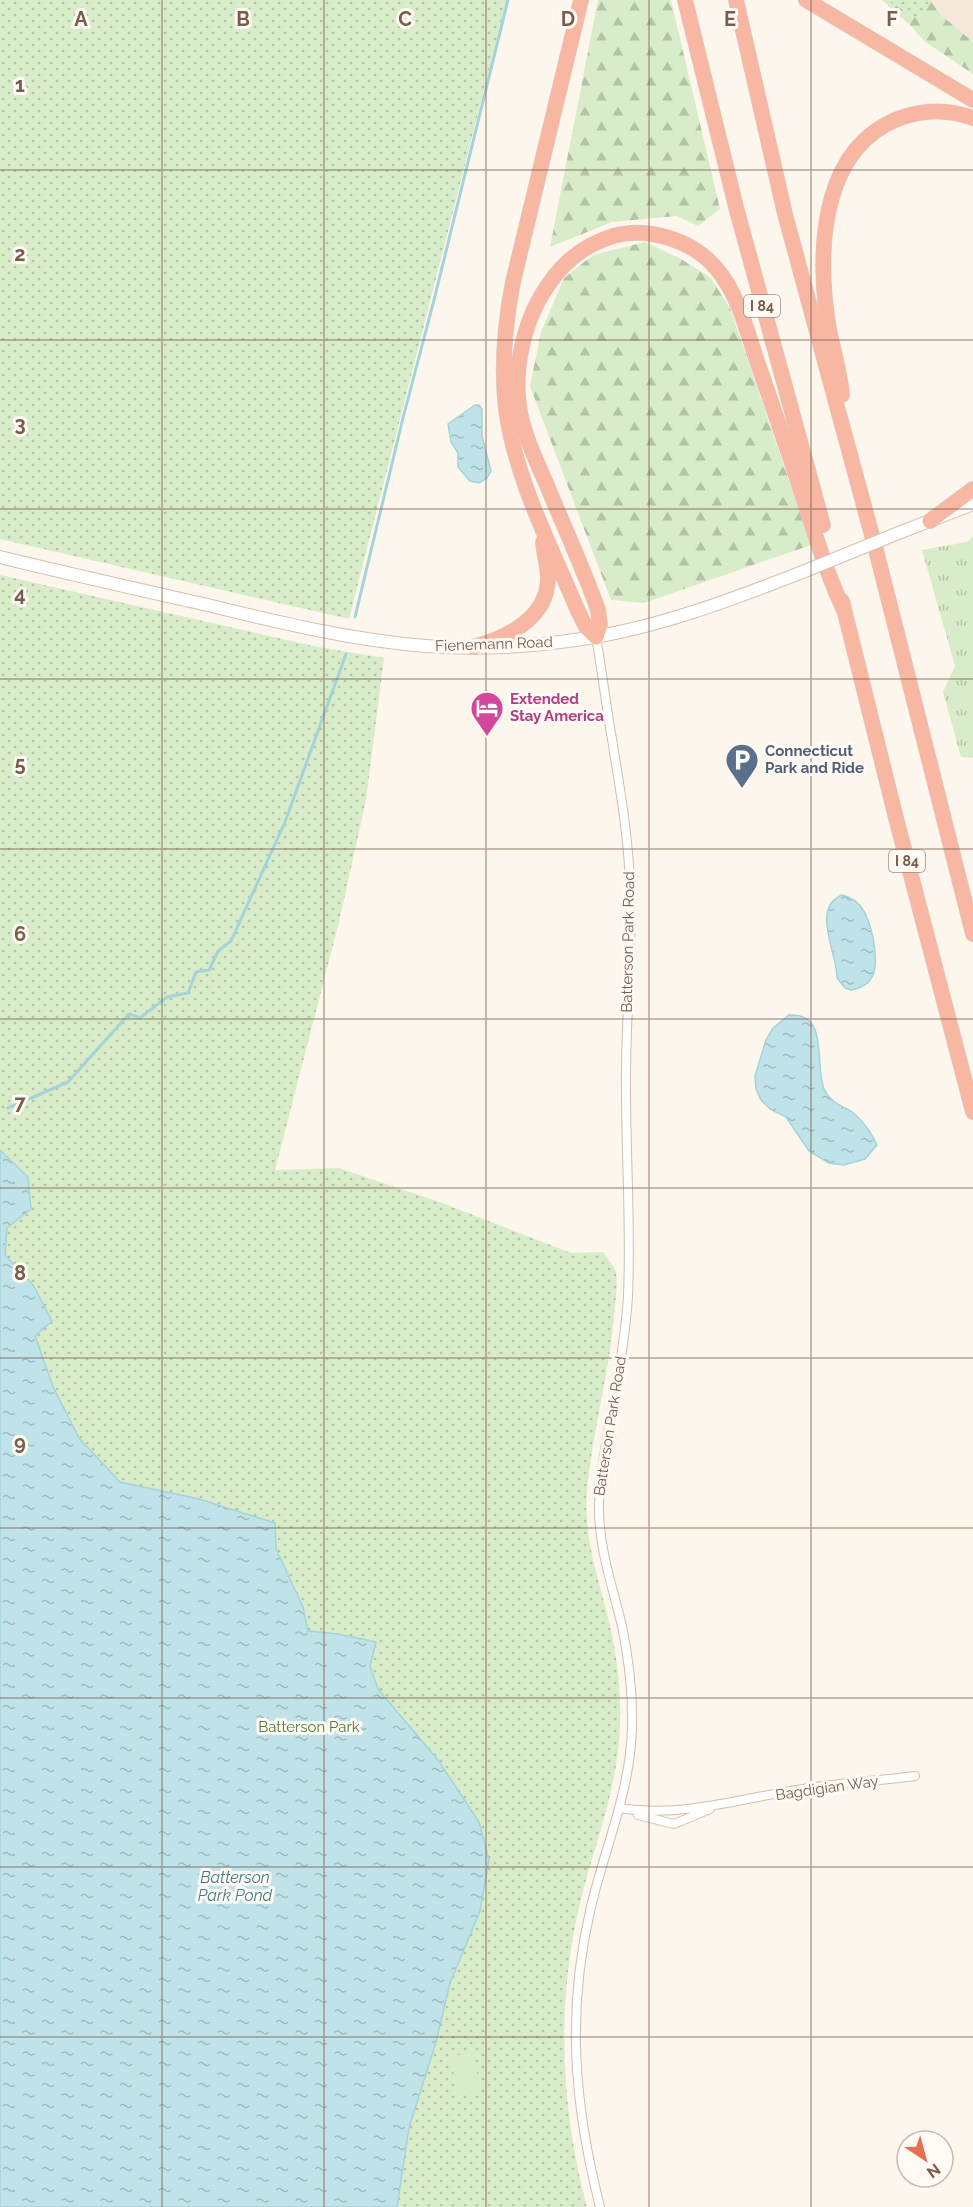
<svg xmlns="http://www.w3.org/2000/svg" width="973" height="2207" font-family="Raleway,sans-serif">
	<style>
		.residential { fill: #f5e8da }
		.grass { fill: url(#grass-tufts) }
		.forest { fill: url(#forest-firs) }
		.park { fill: url(#park-dots) }
		.pitch { fill: #d8ecc9 }
		.water { fill: url(#water-ripples); stroke: #a5d3da; stroke-width: 1.5 }
		.lines { fill: none; stroke-linecap: round; stroke-linejoin: round }
		.stream { stroke: #a5d3da; stroke-width: 3 }
		.street-casing { stroke: #d1beb0; stroke-width: 10 }
		.secondary-casing { stroke: #d6c0b0; stroke-width: 14 }
		.highway-casing { stroke: #dad1cd; stroke-width: 16 }
		.street { stroke: #fff; stroke-width: 8 }
		.secondary { stroke: #fff; stroke-width: 12 }
		.highway { stroke: #f7b7a3; stroke-width: 15 }
		.secondary-bridge-casing { stroke: #d6c0b0; stroke-width: 14; stroke-linecap: butt }
		.secondary-bridge { stroke: #fff; stroke-width: 12 }
		.grid { fill: none; stroke: #7a5c4d; stroke-width: 1.5; stroke-opacity: 0.55 }
		.labels { text-anchor: middle; stroke-width: 6; stroke-linejoin: round; paint-order: stroke }
		.shield { fill: #fffaf3; stroke: #a28b7f; stroke-width: 1.5 }
		.shield-label { font-size: 14px; font-weight: bold; fill: #7a5c4d }
		.street-label { font-size: 15px; fill: #7a5c4d; stroke: #fffaf3 }
		.hotel-label { font-size: 15px; font-weight: bold; fill: #b23c85; stroke: #fffaf3; text-anchor: start }
		.service-label { font-size: 15px; font-weight: bold; fill: #4e5e75; stroke: #fffaf3; text-anchor: start }
		.park-label { font-size: 15px; fill: #537a41; stroke: #fffaf3 }
		.water-label { font-size: 16px; font-style: italic; fill: #437c86; stroke: #fffaf3 }
		.grid-label { font-size: 20px; text-anchor: middle; font-weight: bold; fill: #7a5c4d; stroke: #fffaf3; stroke-width: 6; stroke-linejoin: round; paint-order: stroke }
	</style>
	<defs>
		<pattern id="grass-tufts" width="24" height="20" patternUnits="userSpaceOnUse" patternTransform="scale(1.5)"><rect width="24" height="20" fill="#d8ecc9"/><path d="M3 7l-1-3M5 7V3M7 7l1-3M15 17l-1-3M17 17v-4M19 17l1-3" fill="none" stroke="#b4c2a5"/></pattern>
		<pattern id="forest-firs" width="22" height="20" patternUnits="userSpaceOnUse" patternTransform="scale(1.5)"><rect width="22" height="20" fill="#d8ecc9"/><path d="M5 1l3.5 6h-7zM16 11l3.5 6h-7z" fill="#b4c2a5"/></pattern>
		<pattern id="park-dots" width="8" height="8" patternUnits="userSpaceOnUse" patternTransform="scale(1.5)"><rect width="8" height="8" fill="#d8ecc9"/><path d="M2 2h.1M6 6h.1" fill="none" stroke="#b4c2a5" stroke-width="1.8" stroke-linecap="round"/></pattern>
		<pattern id="water-ripples" width="26" height="14" patternUnits="userSpaceOnUse" patternTransform="scale(1.5)"><rect width="26" height="14" fill="#bfe3e8"/><path d="M2 4q2-2 4 0t4 0M15 11q2-2 4 0t4 0" fill="none" stroke="#a0bbbe"/></pattern>
	</defs>
	<rect width="100%" height="100%" fill="#fdf6ec"/>
	<path class="residential" d="M930 0H973V42L941 15Z"/>
	<path class="grass" d="M973 536V758L961 757 943 692 955 666 922 550 967 542Z"/>
	<path class="forest" d="M598 0H671L720 209 698 226 677 216 612 222 550 247Z
		M882 0H930L941 15 973 42V74L924 41 912 27Z
		M645 242 681 259 710 277 730 308 811 545 644 603 611 600 530 386 541 332 564 278 593 255Z"/>
	<path class="park" d="M0 0H507L349 619 0 539Z
		M887 0H930L917 19Z
		M0 575 318 647 384 658 366 800 339 922 275 1170 339 1168 445 1204 571 1253 603 1252C607 1258 614 1266 616 1273 618 1286 615 1303 614 1317 609 1375 592 1432 587 1491 583 1536 599 1581 610 1625 617 1657 621 1689 620 1722 619 1789 594 1843 579 1907 556 2006 561 2109 587 2207H0Z"/>
	<path class="pitch" d="M474 2053 480 2091 457 2094 451 2056Z"/>
	<path class="water" d="M475 405H479L482 409V436L491 471 487 478 479 483 470 481 458 467V453L451 442 448 424Z
		M842 895C863 899 869 920 873 938 877 961 880 985 851 990L845 988 837 978C838 954 810 908 842 895Z
		M789 1015C830 1012 814 1066 824 1089 830 1102 840 1105 852 1112 862 1119 872 1134 877 1145L865 1159 844 1165 829 1163 809 1151 786 1117 770 1109 761 1100 756 1089 755 1076 766 1040 773 1028Z
		M0 1150 28 1177 31 1209 7 1228 5 1255 33 1285 52 1321 35 1336 54 1389 79 1438 120 1482 199 1499 275 1523 276 1549 303 1607 308 1631 338 1634 376 1642 370 1666 378 1689 438 1760 479 1822 489 1860 480 1911 450 1983 436 2042 409 2128 397 2207H0Z"/>
	<g class="lines">
		<path class="stream" d="M355 617 403 418 434 300 508 0
			M8 1108 68 1082 129 1014 140 1018 167 997 188 993 196 972 209 970 218 951 231 941 285 822 346 654"/>
		<defs>
			<path id="street" d="M596 637C602 671 606 705 612 739 620 789 629 839 630 889 633 956 625 1022 626 1089 626 1158 631 1227 628 1296 625 1344 615 1391 607 1438 603 1462 599 1485 599 1509 599 1549 613 1588 622 1626 629 1660 633 1695 632 1729 630 1792 605 1847 591 1907 566 2012 574 2104 600 2207
				M620 1808C680 1818 738 1799 797 1790 836 1783 876 1781 915 1776
				M638 1815 674 1824 710 1809"/>
			<path id="secondary" d="M896 534 973 504
				M0 557C66 573 132 588 199 603 274 621 349 640 426 646 475 650 526 647 575 640 655 629 731 600 805 571"/>
			<path id="highway" d="M581 0 513 282C505 323 501 367 506 409 515 478 551 547 578 611L586 627 596 637 600 625 598 610C583 567 563 525 546 483 535 458 523 433 519 406 514 370 523 327 541 296 559 266 579 247 613 236 648 226 692 240 716 268 739 295 747 332 758 364 773 407 788 450 802 494 815 533 826 573 844 610
				M685 0 737 211 823 525
				M736 0 785 214 877 554 973 934
				M806 0 973 100
				M842 395C840 371 832 347 828 323 818 258 819 162 885 125 912 110 944 107 973 118
				M930 521 973 489
				M842 601 896 818 973 1112
				M473 647C506 638 547 619 548 579 548 567 544 554 543 542"/>
		</defs>
		<use href="#street" class="street-casing"/>
		<use href="#secondary" class="secondary-casing"/>
		<use href="#highway" class="highway-casing"/>
		<use href="#street" class="street"/>
		<use href="#secondary" class="secondary"/>
		<use href="#highway" class="highway"/>
		<defs>
			<path id="secondary-bridge" d="M805 571 896 534"/>
		</defs>
		<use href="#secondary-bridge" class="secondary-bridge-casing"/>
		<use href="#secondary-bridge" class="secondary-bridge"/>
	</g>
	<path class="grid" d="M162 0V2207M324 0V2207M486 0V2207M649 0V2207M811 0V2207M0 170H973M0 340H973M0 509H973M0 679H973M0 849H973M0 1019H973M0 1188H973M0 1358H973M0 1528H973M0 1698H973M0 1867H973M0 2037H973"/>
	<defs>
		<symbol id="hotel-pin" viewBox="-11 -11 22 30"><path d="M0 17L-7.5 6A9.5 9.5 0 1 1 7.5 6Z" fill="#d1479c" stroke="#fffaf3"/><path d="M-6-4.5h1.5V1H6V5H4.5V3h-9V5H-6ZM-4 0a1.8 1.8 0 1 1 3.6 0ZM.5 0V-2.5h3Q6-2.5 6 0Z" fill="#fff"/></symbol>
		<symbol id="parking-pin" viewBox="-11 -11 22 30"><path d="M0 17L-7.5 6A9.5 9.5 0 1 1 7.5 6Z" fill="#5c6f8a" stroke="#fffaf3"/><path d="M-3.5-5.5H1a3.5 3.5 0 0 1 0 7H-1V5.5H-3.5ZM-1-3.4V-.6H.8a1.4 1.4 0 0 0 0-2.8Z" fill="#fff"/></symbol>
	</defs>
	<g fill-rule="evenodd">
		<use href="#hotel-pin" x="468" y="689" width="38" height="52"/>
		<use href="#parking-pin" x="723" y="741" width="38" height="52"/>
	</g>
	<g class="labels">
		<g class="shield">
			<rect x="744" y="295" width="36" height="22" rx="4.5"/>
			<rect x="889" y="850" width="36" height="22" rx="4.5"/>
		</g>
		<g class="shield-label">
			<text x="762" y="311">I 84</text>
			<text x="907" y="866">I 84</text>
		</g>
		<g class="street-label">
			<text transform="translate(494 644) rotate(-2)" y="5">Fienemann Road</text>
			<text transform="translate(628 942) rotate(-89)" y="5">Batterson Park Road</text>
			<text transform="translate(610 1426) rotate(-81)" y="5">Batterson Park Road</text>
			<text transform="translate(827 1788) rotate(-8)" y="5">Bagdigian Way</text>
		</g>
		<g class="hotel-label">
			<text x="510" y="704">Extended<tspan x="510" dy="17">Stay America</tspan></text>
		</g>
		<g class="service-label">
			<text x="765" y="756">Connecticut<tspan x="765" dy="17">Park and Ride</tspan></text>
		</g>
		<g class="park-label">
			<text x="309" y="1732">Batterson Park</text>
		</g>
		<g class="water-label">
			<text x="235" y="1883">Batterson<tspan x="235" dy="18">Park Pond</tspan></text>
		</g>
	</g>
	<g class="grid-label">
		<text x="81" y="26">A</text>
		<text x="243" y="26">B</text>
		<text x="405" y="26">C</text>
		<text x="568" y="26">D</text>
		<text x="730" y="26">E</text>
		<text x="892" y="26">F</text>
		<text x="20" y="92">1</text>
		<text x="20" y="261">2</text>
		<text x="20" y="431">3</text>
		<text x="20" y="601">4</text>
		<text x="20" y="771">5</text>
		<text x="20" y="941">6</text>
		<text x="20" y="1110">7</text>
		<text x="20" y="1280">8</text>
		<text x="20" y="1450">9</text>
	</g>
	<g transform="translate(925 2159) rotate(144)"><circle r="28" fill="#fffaf3" stroke="#cabbb1" stroke-width="1.5"/>
	<path d="M0-4.5L10 22L0 15L-10 22Z" fill="#e76f51"/>
	<text y="-9" font-size="16" font-weight="bold" text-anchor="middle" fill="#7a5c4d">N</text>
	</g>
</svg>
